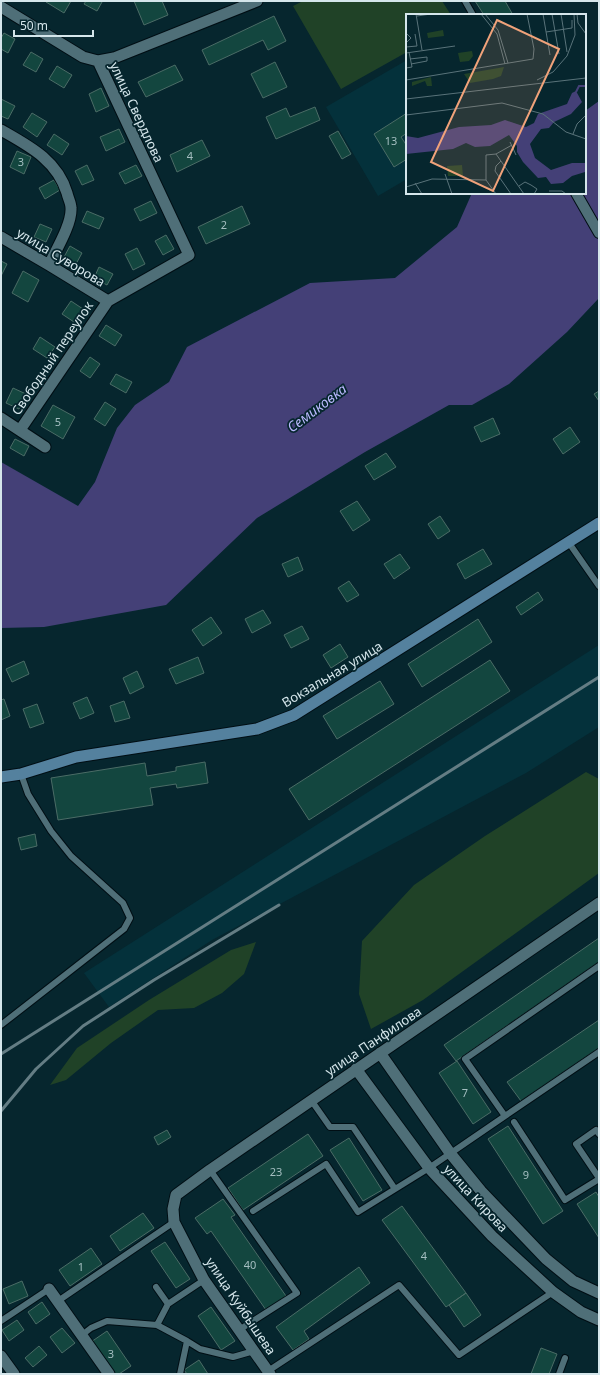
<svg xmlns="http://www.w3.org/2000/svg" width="600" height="1375" font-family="'Noto Sans',sans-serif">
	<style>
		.built { fill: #04313b }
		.green { fill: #204227 }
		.water { fill: #444077 }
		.building { fill: #13463f; stroke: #4b6c66 }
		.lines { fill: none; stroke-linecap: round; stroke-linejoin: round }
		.service-casing { stroke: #000e14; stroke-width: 8 }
		.pedestrian-casing { stroke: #000e14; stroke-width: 12 }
		.minor-casing { stroke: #000e14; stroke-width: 13 }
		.secondary-casing { stroke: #000e14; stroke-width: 13 }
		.service { stroke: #4f6f78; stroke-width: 6 }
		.pedestrian { stroke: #4f6f78; stroke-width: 10 }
		.minor { stroke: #4f6f78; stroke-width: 11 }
		.secondary { stroke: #54819e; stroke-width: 11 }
		.rail { stroke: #647d84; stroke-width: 3 }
		.labels { text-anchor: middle; stroke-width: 3.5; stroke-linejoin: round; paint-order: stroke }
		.number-label { font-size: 11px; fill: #a4bec0 }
		.street-label { font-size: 13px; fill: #d5e6eb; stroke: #06262e }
		.water-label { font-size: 14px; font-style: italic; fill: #bab8fd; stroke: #06262e }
		.inset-river { fill: none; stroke: #444077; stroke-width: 2 }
		.inset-road { fill: none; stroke: #59737a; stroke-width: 1 }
		.view { fill: #f0a27a; fill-opacity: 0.15; stroke: #f0a27a; stroke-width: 2 }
		.inset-edge { fill: none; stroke: #d5e6eb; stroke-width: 2 }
	</style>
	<rect width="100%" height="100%" fill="#06262e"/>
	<path class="built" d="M407 60V179L378 196 326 107Z
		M599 645V727L526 773 212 940 109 1007 84 973Z"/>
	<path class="green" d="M303 1H442L451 15H407V52L341 89 293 6Z
		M586 772 599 779V873L423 1000 371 1029 359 994 362 941 414 885 485 836Z
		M256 942 244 974 222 993 194 1008 158 1010 111 1043 66 1080 50 1085 77 1048 149 1000 231 950Z"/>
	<path class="water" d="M599 101V298L567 332 509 384 472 405H449L365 452 257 518 166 605 44 627 1 628V462L78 506 95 482 117 428 135 405 169 382 187 347 310 283 395 278 457 227 472 193H585V111Z"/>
	<path class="building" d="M46 1H71L64 13 46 2Z
		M86 1H101L102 2 97 11 84 4Z
		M134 1H162L168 15 144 25Z
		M475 1H505L513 15H484Z
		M274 16 286 41 268 50 263 40 209 65 202 50Z
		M4 33 15 39 8 53 1 49V38Z
		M31 52 43 59 36 72 23 65Z
		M275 62 287 87 263 98 251 74Z
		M175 65 183 80 146 97 138 82Z
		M57 66 72 75 64 88 49 79Z
		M101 88 109 106 96 112 89 94Z
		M1 99 15 106 8 119 1 116Z
		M315 107 320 120 276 139 266 117 286 108 290 117Z
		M32 113 47 122 37 137 23 127Z
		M407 113V133L401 137 407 146V159L394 167 374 134Z
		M119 129 125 142 106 151 100 137Z
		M338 131 351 154 342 159 329 136Z
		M54 134 69 144 62 155 47 145Z
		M202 140 210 156 177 172 170 155Z
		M17 151 31 157 24 174 10 167Z
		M87 165 94 180 82 185 75 171Z
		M136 165 142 176 125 184 119 173Z
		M54 180 60 190 45 199 39 188Z
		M151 201 157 213 140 221 134 209Z
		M242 206 250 224 206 244 198 227Z
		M87 211 104 218 99 229 82 222Z
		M40 224 52 229 46 242 34 237Z
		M166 235 174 249 163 255 155 241Z
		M70 246 82 253 76 264 64 257Z
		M137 248 145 264 133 270 125 254Z
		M1 261 7 264 1 276Z
		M99 267 113 274 107 285 94 278Z
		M23 271 39 280 28 302 12 293Z
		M71 301 86 311 77 324 62 314Z
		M106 325 122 335 115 346 99 336Z
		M40 337 55 347 47 358 33 349Z
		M90 357 100 364 90 378 80 371Z
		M116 374 132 382 126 393 110 384Z
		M13 388 26 394 19 409 6 403Z
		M599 391V401L594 394Z
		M105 402 116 409 105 426 94 419Z
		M53 405 75 417 63 439 41 426Z
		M493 418 500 434 481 442 474 427Z
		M570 427 580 442 563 454 553 439Z
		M15 439 29 446 24 456 10 448Z
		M386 453 396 467 374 480 365 466Z
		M357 501 370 520 353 531 340 511Z
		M440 516 450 531 438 539 428 524Z
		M483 549 492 564 465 579 457 564Z
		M400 554 410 568 394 579 384 564Z
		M298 557 303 570 288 577 282 564Z
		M349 581 359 595 347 602 338 588Z
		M538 592 543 600 521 615 516 607Z
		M263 610 271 623 252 633 245 619Z
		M211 617 222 633 203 646 192 630Z
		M478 619 492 642 422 687 408 664Z
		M302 626 309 639 291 648 284 635Z
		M340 644 348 657 331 668 323 655Z
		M198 657 204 673 176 684 169 669Z
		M490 660 510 691 309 820 289 789Z
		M24 661 29 674 12 682 6 669Z
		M137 671 144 687 130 694 123 678Z
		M380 681 394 704 337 739 323 716Z
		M87 697 94 713 80 719 73 703Z
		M4 699 10 716 1 720V700Z
		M124 701 130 718 115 722 110 706Z
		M37 704 44 723 30 728 23 709Z
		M205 762 208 783 177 788 176 784 150 788 153 805 58 820 51 778 145 763 147 776 176 771V767Z
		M35 834 37 846 21 850 18 838Z
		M599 938V962L456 1061 444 1045Z
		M599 1020V1048L521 1101 507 1082Z
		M457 1061 491 1112 473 1124 439 1073Z
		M508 1126 563 1211 543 1224 488 1139Z
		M167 1130 171 1137 158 1145 154 1137Z
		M308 1134 323 1156 243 1210 228 1188Z
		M349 1138 382 1190 363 1201 330 1150Z
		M596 1192 599 1197V1238L577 1204Z
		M223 1199 235 1215 231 1217 286 1296 266 1310 211 1231 207 1234 195 1218Z
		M402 1206 466 1293 446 1307 382 1220Z
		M143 1213 154 1228 120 1251 110 1236Z
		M165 1242 190 1279 176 1288 151 1251Z
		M91 1248 102 1264 70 1286 59 1270Z
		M359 1267 370 1283 304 1331 309 1339 293 1350 276 1327Z
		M22 1281 28 1296 9 1304 3 1289Z
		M466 1293 481 1315 464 1327 449 1305Z
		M42 1302 50 1314 36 1324 28 1312Z
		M211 1307 235 1341 221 1350 198 1316Z
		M17 1320 24 1330 9 1341 2 1330Z
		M62 1328 75 1343 62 1353 50 1337Z
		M107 1331 131 1366 119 1374H113L91 1342Z
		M39 1346 47 1355 33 1367 25 1358Z
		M541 1348 557 1354 549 1374H531Z
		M199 1360 208 1374H187L184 1370Z"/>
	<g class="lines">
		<defs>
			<path id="service" d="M465 1 473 15
				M569 543 599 586
				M1 1025 124 929 130 918 123 903 71 856 51 831 28 794 21 774
				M311 1100 330 1127H353L395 1189
				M505 1116 599 1052
				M514 1122 565 1200 599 1179
				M599 1134 596 1130 576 1144 599 1178
				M210 1170 297 1293 239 1330
				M253 1211 326 1164 358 1212 429 1168 505 1116 465 1059 599 966
				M156 1287 168 1304
				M58 1301 174 1222
				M1 1321 49 1289
				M157 1325 187 1341 180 1374
				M82 1335 91 1328 107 1321 157 1325 168 1304 204 1280
				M187 1341 200 1349 233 1357 254 1351
				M268 1371 399 1285 459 1355 553 1292
				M559 1374 565 1358"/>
			<path id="pedestrian" d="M576 193 599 233"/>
			<path id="minor" d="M1 7 83 57 98 61 114 58 257 1
				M1 130C29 146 57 160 67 193 68 198 71 203 71 208 72 224 56 250 49 265
				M1 237 49 265 108 301
				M1 418 45 447
				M20 430 108 301 189 255 98 61
				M380 1053 450 1153 481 1191 546 1259 573 1281 599 1293
				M356 1069 429 1168 492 1236 553 1292 581 1312 599 1320
				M49 1289 109 1374
				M1 1356 14 1374
				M270 1374 204 1280 174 1222 173 1209 176 1195 210 1170 599 903"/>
			<path id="secondary" d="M1 777 21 774 76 757 257 729 294 715 599 523"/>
		</defs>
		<use href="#service" class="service-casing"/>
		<use href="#pedestrian" class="pedestrian-casing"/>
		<use href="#minor" class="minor-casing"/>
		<use href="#secondary" class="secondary-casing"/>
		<use href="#service" class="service"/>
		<use href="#pedestrian" class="pedestrian"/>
		<use href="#minor" class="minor"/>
		<use href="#secondary" class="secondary"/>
		<path class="rail" d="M1 1054 599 677
			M1 1111 36 1069 83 1026 154 980 279 905"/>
	</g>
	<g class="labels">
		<g class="number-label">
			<text x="391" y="145">13</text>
			<text x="190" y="160">4</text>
			<text x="21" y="166">3</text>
			<text x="224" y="229">2</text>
			<text x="58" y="426">5</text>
			<text x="465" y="1097">7</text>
			<text x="276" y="1176">23</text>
			<text x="526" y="1179">9</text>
			<text x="424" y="1260">4</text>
			<text x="250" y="1269">40</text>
			<text x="81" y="1271">1</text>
			<text x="111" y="1358">3</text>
		</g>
		<g class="street-label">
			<text transform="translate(137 112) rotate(65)" y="5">улица Свердлова</text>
			<text transform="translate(61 257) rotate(31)" y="5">улица Суворова</text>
			<text transform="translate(52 358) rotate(-56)" y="5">Свободный переулок</text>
			<text transform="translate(332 674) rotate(-31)" y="5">Вокзальная улица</text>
			<text transform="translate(373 1041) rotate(-34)" y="5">улица Панфилова</text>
			<text transform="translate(476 1198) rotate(47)" y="5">улица Кирова</text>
			<text transform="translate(241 1306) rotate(56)" y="5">улица Куйбышева</text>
		</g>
		<g class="water-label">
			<text transform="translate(317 408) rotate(-37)" y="5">Семиковка</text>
		</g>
	</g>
	<g transform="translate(406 14)">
		<rect width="180" height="180" fill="#06262e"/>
		<path d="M37 16 38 22 22 24 21 19ZM66 37 67 42 63 47 54 48 52 39ZM98 53 95 62 87 65 64 69 58 60ZM25 63 26 72H21L19 67 6 72V68ZM56 151 57 162H42L41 152Z" fill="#204227"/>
		<path d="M170 77 176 88 165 100 148 108 143 114 135 115 124 130 129 144 145 156 166 149H180L179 158 166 162 157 169 145 170 140 163 132 164 117 148 111 138V132L103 121 84 132 69 133 60 129 47 135 0 140V122L12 124 53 113 85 111 99 106 120 113 128 109 132 100 161 90 166 79Z" fill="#444077"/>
		<path class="inset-river" d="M170 78 173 72H180"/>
		<path class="inset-road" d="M10 0 16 36M75 0 91 20 99 50M79 0 92 16 102 49M137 0 144 41M146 0 153 40M155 0 161 38M171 0 172 9 180 20M11 2 25 0M140 18 166 14V6M0 19 5 24 0 29M0 33 11 32 9 20M0 39 49 32M4 45 21 43V47L5 50M0 54 6 53 3 38M0 66 127 45 128 35 121 0M131 66 147 58 161 42 169 21 168 0M0 85 180 64M0 101 96 89 137 100 160 118 180 125M167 120 171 110 180 101M104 128 110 141M90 140 118 180M95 147 90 152 89 157 105 180M39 160 46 180M9 169 16 180M113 172 119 168 125 171 131 175 128 180M0 173 26 165 80 166M143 177H156L160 180M90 180 80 166V141L90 140 106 131"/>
		<path class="view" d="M91 6 153 35 87 177 25 148Z"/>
		<rect width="180" height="180" class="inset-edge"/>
	</g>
	<rect width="600" height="1375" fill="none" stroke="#d5e6eb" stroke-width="4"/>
	<path d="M14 30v6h79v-6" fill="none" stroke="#d5e6eb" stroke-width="2"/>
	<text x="20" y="30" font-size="12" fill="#d5e6eb" stroke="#06262e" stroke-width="3" paint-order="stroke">50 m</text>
</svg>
